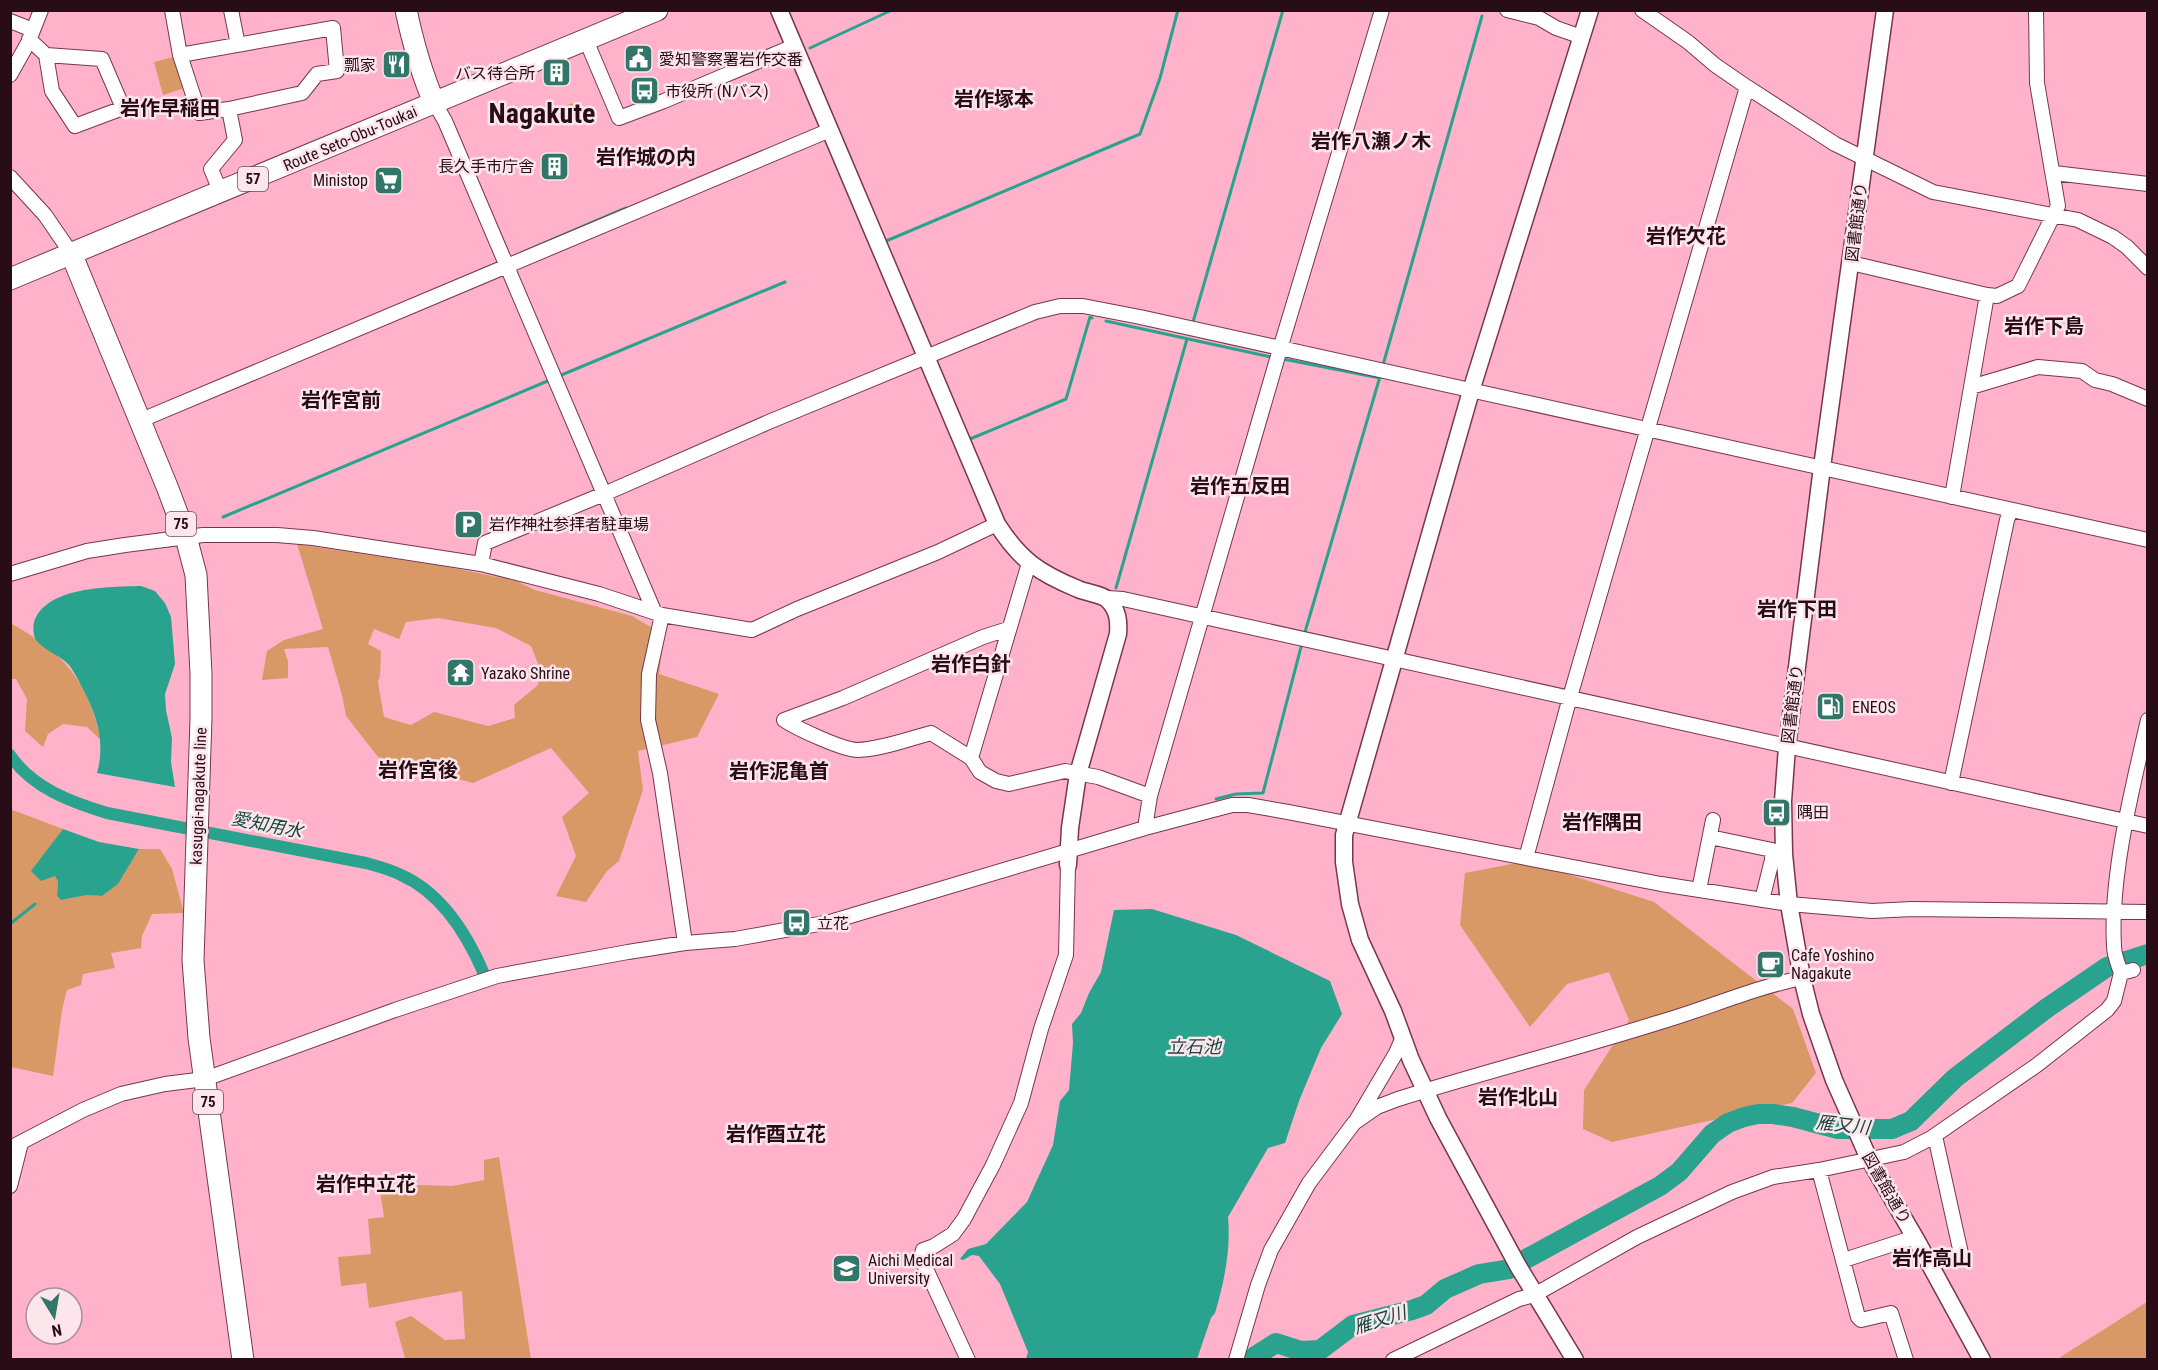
<svg xmlns="http://www.w3.org/2000/svg" width="2158" height="1370" font-family="'Roboto Condensed','Noto Sans JP',sans-serif">
	<style>
		.green { fill: #d99966; fill-rule: evenodd }
		.water { fill: #29a28e }
		.lines { fill: none; stroke-linecap: round; stroke-linejoin: round }
		.stream { stroke: #29a28e; stroke-width: 3 }
		.canal { stroke: #29a28e; stroke-width: 12 }
		.river { stroke: #29a28e; stroke-width: 20 }
		.minor-casing { stroke: #77364e; stroke-width: 16 }
		.tertiary-casing { stroke: #77364e; stroke-width: 19 }
		.primary-casing { stroke: #77364e; stroke-width: 23 }
		.minor { stroke: #fff; stroke-width: 14 }
		.tertiary { stroke: #fff; stroke-width: 16 }
		.primary { stroke: #fff; stroke-width: 21 }
		.labels { text-anchor: middle; stroke-width: 5; stroke-linejoin: round; paint-order: stroke }
		.shield { fill: #fde5ec; stroke: #684e57; stroke-width: 1.5 }
		.shield-label { font-size: 15px; font-weight: bold; fill: #280d17 }
		.poi-label { font-size: 16px; fill: #280d17; stroke: #fde5ec; text-anchor: start }
		.street-label { font-size: 16px; fill: #280d17; stroke: #fde5ec }
		.water-label { font-size: 18px; font-style: italic; fill: #16473e; stroke: #fde5ec }
		.quarter-label { font-size: 20px; font-weight: bold; fill: #280d17; stroke: #fde5ec }
		.town-label { font-size: 28px; font-weight: bold; fill: #280d17; stroke: #fde5ec }
	</style>
	<rect width="100%" height="100%" fill="#ffb2ca"/>
	<path class="green" d="M177 56 185 88 163 95 154 62Z
		M576 102 578 108 539 122 537 116Z
		M297 544 454 568 516 581 535 590 632 616 664 635 659 674 719 694 697 737 638 751 643 790 619 861 607 871 586 902 556 896 576 856 562 817 589 793 551 748 473 783 378 757 346 716 342 695 328 647 284 649 288 661V678L262 680 267 651 284 640 323 629ZM438 618 496 628 531 646 541 671 538 685 514 705 515 718 488 726 434 712 411 725 384 717 378 682 380 676 381 651 368 644 374 629 399 639 406 622Z
		M10 623C65 653 87 680 101 740L87 727 63 724 48 734 43 747 25 731 27 699 16 679H11Z
		M10 809 63 829 32 871 55 875 58 881 57 896 61 900 87 895 102 896 118 884 139 849H160L172 869 184 913 152 914 142 936 141 948 111 953 115 968 83 974 81 985 67 990 62 1010 53 1076 11 1067Z
		M1527 861 1654 902 1793 1009 1816 1073 1792 1103 1612 1142 1583 1129 1584 1090 1629 1020 1609 972 1567 984 1530 1027 1460 925 1465 873Z
		M499 1157 531 1359H396L405 1358 395 1322 411 1316 445 1340 465 1339 462 1291 369 1308 366 1283 341 1286 338 1257 371 1254 368 1219 384 1217 380 1191 420 1185 452 1186 484 1180V1160Z
		M2147 1302V1359H2059L2062 1356Z"/>
	<path class="water" d="M141 586 155 591 165 603 171 617 175 664 165 694 166 710 172 738 171 762 175 787 97 773C105 744 98 719 85 693 80 684 76 674 69 665 61 656 42 649 36 640 33 635 33 627 34 622 46 586 110 587 141 586Z
		M63 829 99 842 139 849 118 884 102 896 87 895 61 900 57 896 58 881 55 876 41 881 31 871Z
		M1152 909 1236 935 1330 981 1342 1014 1321 1048 1299 1101 1285 1143 1268 1148 1228 1217C1231 1250 1224 1283 1215 1313L1211 1318 1197 1359H1026L1028 1352 1000 1284 979 1256 972 1255 963 1260 960 1259 968 1249 986 1244 1027 1202 1053 1145 1060 1101 1069 1090 1073 1043 1072 1024 1081 1013 1089 993 1101 972 1114 910Z"/>
	<g class="lines">
		<path class="stream" d="M810 48 892 10
			M886 241 1140 134 1160 78 1178 10
			M521 253 626 208
			M1106 321 1271 357
			M1193 322 1283 10
			M1283 359 1380 378
			M1383 365 1482 16
			M559 376 785 282
			M970 439 1066 399 1090 317 1092 318
			M223 517 550 380
			M1116 588 1187 339
			M1305 632 1379 380
			M1216 799 1236 794 1263 793 1301 647
			M10 924 35 904"/>
		<path class="canal" d="M10 755C32 788 71 802 107 813L366 863C377 866 390 869 401 875 442 893 467 934 484 974"/>
		<path class="river" d="M1526 1259 1660 1186 1679 1172 1712 1134 1728 1123 1744 1117 1758 1114H1773L1793 1117 1838 1129H1892L1911 1121 1955 1078 2047 1008 2107 967 2148 954
			M1253 1360 1254 1357 1276 1343 1301 1351 1320 1350 1353 1325 1412 1310 1426 1305 1445 1289 1479 1274 1510 1269"/>
		<defs>
			<path id="minor" d="M172 10 180 55 199 113 229 109 302 93 317 74 337 71 333 28 180 55
				M231 10 238 45
				M1507 10 1539 18 1556 28 1582 37
				M1642 10 1688 42 1715 65 1747 87 1835 144 1933 192 2078 220 2113 237 2127 247 2148 268
				M10 21 33 30
				M29 39 46 55 102 59 123 108 75 126 52 91 46 55
				M586 40 619 118 664 101 794 46
				M10 75 28 43 41 10
				M434 102 445 121 604 494 771 421 1035 312 1060 306H1083L1140 317 2148 540
				M2054 173 2148 184
				M10 177 45 215 71 253
				M221 193 211 169 235 140 229 109
				M1851 263 1987 295
				M1971 387 2038 367 2082 371 2095 380 2112 384 2148 399
				M139 421 830 130
				M1952 497 1987 295 1997 296 2018 286 2058 206 2037 83 2036 10
				M481 564 485 543 604 494 654 611
				M10 574 87 551 125 545 203 535H277L313 538 481 564 599 594 662 615 752 630 797 609 938 552 997 524
				M1107 598 1123 599 2148 826
				M662 615 649 674 648 720 660 773 685 943
				M784 720C798 729 843 750 858 750 882 749 908 739 931 733L971 758 980 772 996 781 1009 784 1065 771 1098 777 1150 796
				M784 720 843 698 983 637 1008 629
				M971 758 1029 563
				M1951 783 2007 520 2011 510
				M1145 828 1150 796 1280 349 1382 10
				M1710 837 1772 850V860L1762 900
				M1526 858 1570 697 1747 87
				M1699 890 1713 820
				M2121 973C2118 964 2114 955 2114 946 2110 876 2132 789 2148 720
				M1357 1119 1396 1053 1403 1037
				M1935 1136 1962 1258
				M10 1148 83 1110 121 1094 165 1084 205 1079 395 1010 497 976 628 952 685 943 735 939 830 922 1145 828 1232 805H1248L1288 812 1661 884 1789 904 1872 911 1912 909 2148 912
				M1819 1170 1858 1317 1861 1320 1891 1313 1906 1360
				M10 1186 21 1143
				M1844 1260 1915 1237
				M968 1360 921 1258 923 1250 934 1246 953 1234 964 1219 993 1165 1021 1103 1041 1029 1066 955 1068 865
				M1236 1360 1258 1285 1271 1250 1309 1183 1354 1123 1377 1107 1398 1099C1484 1072 1571 1050 1657 1023 1706 1009 1752 988 1802 978
				M1393 1360 1519 1299 1534 1295 1637 1237 1732 1192 1773 1177 1819 1170 1904 1152 1931 1138 2037 1065 2107 1010 2114 1001 2121 973 2133 970"/>
			<path id="tertiary" d="M779 10 997 524C1020 560 1039 573 1078 589 1087 593 1102 594 1108 600 1118 610 1119 621 1118 634L1078 774 1070 828 1068 865
				M1885 10 1822 467 1787 747 1783 801 1784 854 1789 904 1802 978 1811 1014 1834 1080 1869 1159 1917 1241 1982 1360
				M1575 1360 1518 1266 1438 1118 1411 1060 1393 1011 1360 940 1350 904 1344 862V835L1471 391 1590 10"/>
			<path id="primary" d="M406 10C413 43 421 72 434 102
				M71 253 168 489 186 537 196 575 201 674V718L193 960 199 1038 243 1360
				M10 279 657 10"/>
		</defs>
		<use href="#minor" class="minor-casing"/>
		<use href="#tertiary" class="tertiary-casing"/>
		<use href="#primary" class="primary-casing"/>
		<use href="#minor" class="minor"/>
		<use href="#tertiary" class="tertiary"/>
		<use href="#primary" class="primary"/>
	</g>
	<defs>
		<symbol id="civic-square" viewBox="-11 -11 22 22"><rect x="-9" y="-9" width="18" height="18" rx="4" fill="#327669" stroke="#fde5ec"/><path d="M-.6-6.5H3V-4.5H.6V-3L4-1V1h2V6H-6V1h2V-1L-.6-3ZM-1.2 2.5V6h2.4V2.5Z" fill="#fff"/></symbol>
		<symbol id="restaurant-square" viewBox="-11 -11 22 22"><rect x="-9" y="-9" width="18" height="18" rx="4" fill="#327669" stroke="#fde5ec"/><path d="M-5-6h1v4h1v-4h1v4h1v-4h1v5L-1.5 .5V6h-2V.5L-5-1ZM5-6V6H3V1.5H1.5Q1.5-4 5-6Z" fill="#fff"/></symbol>
		<symbol id="building-square" viewBox="-11 -11 22 22"><rect x="-9" y="-9" width="18" height="18" rx="4" fill="#327669" stroke="#fde5ec"/><path d="M-4-6H4V6H1V3H-1V6H-4ZM-2.5-4.3h1.7v1.8h-1.7ZM.8-4.3h1.7v1.8H.8ZM-2.5-1h1.7V.8h-1.7ZM.8-1h1.7V.8H.8Z" fill="#fff"/></symbol>
		<symbol id="bus-square" viewBox="-11 -11 22 22"><rect x="-9" y="-9" width="18" height="18" rx="4" fill="#327669" stroke="#fde5ec"/><path d="M-5-6H5V4H4V6H2V4H-2V6H-4V4H-5ZM-3.5-4V0h7V-4ZM-3.5 1.2v1.5H-2V1.2ZM2 1.2v1.5H3.5V1.2Z" fill="#fff"/></symbol>
		<symbol id="supermarket-square" viewBox="-11 -11 22 22"><rect x="-9" y="-9" width="18" height="18" rx="4" fill="#327669" stroke="#fde5ec"/><path d="M-6-5.5h2.5l.6 2H6L4.5 2H-2.5L-4.4-4H-6ZM-1.5 3.2a1.3 1.3 0 1 0 .1 0ZM3 3.2a1.3 1.3 0 1 0 .1 0Z" fill="#fff"/></symbol>
		<symbol id="parking-square" viewBox="-11 -11 22 22"><rect x="-9" y="-9" width="18" height="18" rx="4" fill="#327669" stroke="#fde5ec"/><path d="M-3.5-5.5H1a3.5 3.5 0 0 1 0 7H-1V5.5H-3.5ZM-1-3.4V-.6H.8a1.4 1.4 0 0 0 0-2.8Z" fill="#fff"/></symbol>
		<symbol id="temple-square" viewBox="-11 -11 22 22"><rect x="-9" y="-9" width="18" height="18" rx="4" fill="#327669" stroke="#fde5ec"/><path d="M0-6L5-2H3V0L6.5 2.5H4V6H1.5V3h-3V6H-4V2.5H-6.5L-3 0V-2H-5Z" fill="#fff"/></symbol>
		<symbol id="fuel-square" viewBox="-11 -11 22 22"><rect x="-9" y="-9" width="18" height="18" rx="4" fill="#327669" stroke="#fde5ec"/><path d="M-5.5-6h7V0h2V4h1.3V-2.5L3-4.5l.8-.8L6-3V5H2.5V1h-1V6h-7ZM-4.2-4.7v3.2H.2V-4.7Z" fill="#fff"/></symbol>
		<symbol id="cafe-square" viewBox="-11 -11 22 22"><rect x="-9" y="-9" width="18" height="18" rx="4" fill="#327669" stroke="#fde5ec"/><path d="M-5.5-4.5H6V0H3Q3 3.5 0 3.5H-2.5Q-5.5 3.5-5.5 0ZM3-3.2v2h1.7v-2ZM-6 4.5H4V6H-6Z" fill="#fff"/></symbol>
		<symbol id="university-square" viewBox="-11 -11 22 22"><rect x="-9" y="-9" width="18" height="18" rx="4" fill="#327669" stroke="#fde5ec"/><path d="M0-5L7-2L0 1L-7-2ZM-4 1L0 2.5L4 1V4Q0 6-4 4Z" fill="#fff"/></symbol>
	</defs>
	<g fill-rule="evenodd">
		<use href="#civic-square" x="622" y="42" width="33" height="33"/>
		<use href="#restaurant-square" x="380" y="48" width="33" height="33"/>
		<use href="#building-square" x="540" y="56" width="33" height="33"/>
		<use href="#bus-square" x="628" y="74" width="33" height="33"/>
		<use href="#building-square" x="538" y="150" width="33" height="33"/>
		<use href="#supermarket-square" x="372" y="164" width="33" height="33"/>
		<use href="#parking-square" x="452" y="508" width="33" height="33"/>
		<use href="#temple-square" x="444" y="656" width="33" height="33"/>
		<use href="#fuel-square" x="1814" y="690" width="33" height="33"/>
		<use href="#bus-square" x="1760" y="796" width="33" height="33"/>
		<use href="#bus-square" x="780" y="906" width="33" height="33"/>
		<use href="#cafe-square" x="1754" y="948" width="33" height="33"/>
		<use href="#university-square" x="830" y="1252" width="33" height="33"/>
	</g>
	<g class="labels">
		<g class="shield">
			<rect x="238" y="167" width="30" height="24" rx="4.5"/>
			<rect x="166" y="512" width="30" height="24" rx="4.5"/>
			<rect x="193" y="1090" width="30" height="24" rx="4.5"/>
		</g>
		<g class="shield-label">
			<text x="253" y="184">57</text>
			<text x="181" y="529">75</text>
			<text x="208" y="1107">75</text>
		</g>
		<g class="poi-label">
			<text x="659" y="65">愛知警察署岩作交番</text>
			<text x="376" y="71" text-anchor="end">瓢家</text>
			<text x="535" y="79" text-anchor="end">バス待合所</text>
			<text x="665" y="97">市役所 (Nバス)</text>
			<text x="534" y="172" text-anchor="end">長久手市庁舎</text>
			<text x="368" y="186" text-anchor="end">Ministop</text>
			<text x="489" y="530">岩作神社参拝者駐車場</text>
			<text x="481" y="679">Yazako Shrine</text>
			<text x="1852" y="713">ENEOS</text>
			<text x="1797" y="818">隅田</text>
			<text x="817" y="929">立花</text>
			<text x="1791" y="961">Cafe Yoshino<tspan x="1791" dy="18">Nagakute</tspan></text>
			<text x="868" y="1266">Aichi Medical<tspan x="868" dy="18">University</tspan></text>
		</g>
		<g class="street-label">
			<text transform="translate(350 138) rotate(-23)" y="6">Route Seto-Obu-Toukai</text>
			<text transform="translate(1856 222) rotate(-83)" y="6">図書館通り</text>
			<text transform="translate(1792 704) rotate(-83)" y="6">図書館通り</text>
			<text transform="translate(198 796) rotate(-88)" y="6">kasugai-nagakute line</text>
			<text transform="translate(1887 1188) rotate(60)" y="6">図書館通り</text>
		</g>
		<g class="water-label">
			<text transform="translate(267 825) rotate(11)" y="6">愛知用水</text>
			<text x="1194" y="1053">立石池</text>
			<text transform="translate(1843 1125) rotate(6)" y="6">雁又川</text>
			<text transform="translate(1380 1320) rotate(-17)" y="6">雁又川</text>
		</g>
		<g class="quarter-label">
			<text x="994" y="106">岩作塚本</text>
			<text x="170" y="115">岩作早稲田</text>
			<text x="1371" y="148">岩作八瀬ノ木</text>
			<text x="646" y="164">岩作城の内</text>
			<text x="1686" y="243">岩作欠花</text>
			<text x="2044" y="333">岩作下島</text>
			<text x="341" y="407">岩作宮前</text>
			<text x="1240" y="493">岩作五反田</text>
			<text x="1797" y="616">岩作下田</text>
			<text x="971" y="671">岩作白針</text>
			<text x="418" y="777">岩作宮後</text>
			<text x="779" y="778">岩作泥亀首</text>
			<text x="1602" y="829">岩作隅田</text>
			<text x="1518" y="1104">岩作北山</text>
			<text x="776" y="1141">岩作酉立花</text>
			<text x="366" y="1191">岩作中立花</text>
			<text x="1932" y="1265">岩作高山</text>
		</g>
		<g class="town-label">
			<text x="542" y="123">Nagakute</text>
		</g>
	</g>
	<rect width="2158" height="1370" fill="none" stroke="#280d17" stroke-width="24"/>
	<g transform="translate(54 1316) rotate(169)"><circle r="28" fill="#fde5ec" stroke="#a88f97" stroke-width="1.5"/>
	<path d="M0-4.5L10 22L0 15L-10 22Z" fill="#327669"/>
	<text y="-9" font-size="16" font-weight="bold" text-anchor="middle" fill="#280d17">N</text>
	</g>
</svg>
